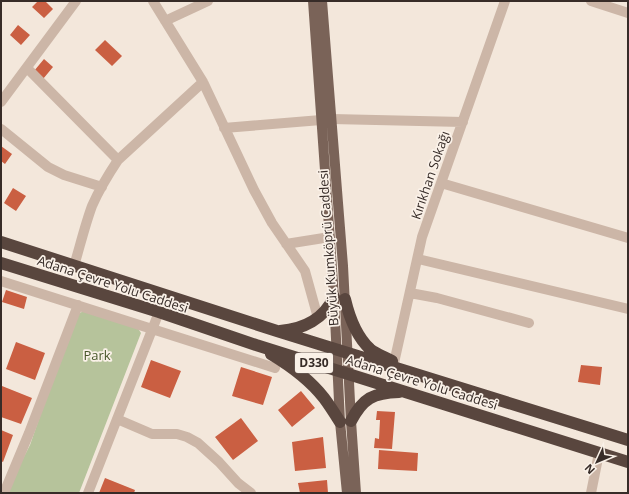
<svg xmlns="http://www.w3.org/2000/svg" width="629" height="494" font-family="'Open Sans',sans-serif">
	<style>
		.green { fill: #b6c39b }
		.building { fill: #ca5f42 }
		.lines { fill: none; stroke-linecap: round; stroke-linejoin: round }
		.minor { stroke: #ccb6a7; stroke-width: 10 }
		.major { stroke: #7a6358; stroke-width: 10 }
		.highway { stroke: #59463e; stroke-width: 12 }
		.labels { text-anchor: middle; stroke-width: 3.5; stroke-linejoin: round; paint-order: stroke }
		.shield { fill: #faf1e8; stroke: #726762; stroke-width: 1 }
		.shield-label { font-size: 12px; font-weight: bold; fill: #372c28 }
		.street-label { font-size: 13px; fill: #372c28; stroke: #faf1e8 }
		.park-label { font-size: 13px; fill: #48572a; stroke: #faf1e8 }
	</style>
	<rect width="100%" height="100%" fill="#f3e7db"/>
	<path class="green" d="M84 311 137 327 141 333 79 493H10L8 488 30 445 75 315Z"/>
	<path class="building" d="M38 1H45L53 9 44 18 32 7Z
		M18 25 30 35 21 45 10 35Z
		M105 40 122 56 112 66 95 50Z
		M44 59 53 67 43 79 34 71Z
		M1 146 12 154 5 164 1 161Z
		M13 188 26 196 16 211 4 203Z
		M6 290 27 297 24 309 2 302Z
		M16 342 45 353 35 380 6 369Z
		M151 360 181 371 170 398 141 387Z
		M581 365 602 367 600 385 578 382Z
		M241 367 272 377 263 405 232 396Z
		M2 386 32 398 21 424 1 417Z
		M301 391 315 408 292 427 278 410Z
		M377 411 395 412 392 449 374 448 375 438 379 439 380 420H376Z
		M241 418 258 441 233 460 215 437Z
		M1 430 13 435 3 462 1 461Z
		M323 437 326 468 295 471 292 442Z
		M379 450 418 453 417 471 378 469Z
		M105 478 135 490 134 493H99Z
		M327 480 328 493H300L298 483Z"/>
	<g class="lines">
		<path class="minor" d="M153 1 203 82 254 190 272 223 305 271 318 318
			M591 1 628 13
			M165 21 208 1
			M27 68 118 160 203 82
			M1 102 76 1
			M332 119 463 122
			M224 128 321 120
			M1 129 48 167 64 175 102 187
			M441 183 628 238
			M286 244 330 237
			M418 259 628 309
			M74 266C80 246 85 225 92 206 99 190 108 175 118 160
			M1 281 275 368
			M410 293 437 298 529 323
			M394 363 422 237 505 1
			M117 419 152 434H177L187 437 198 443 219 462 238 483 251 493
			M4 493 29 433 78 305
			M88 493 159 312
			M591 493 599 453"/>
		<path class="major" d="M313 1 334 297 340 422 347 493
			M322 1 343 266 351 421 356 493"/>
		<path class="highway" d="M1 242 277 331 628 440
			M1 263 159 312 256 345 628 462
			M345 299C349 316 356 336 370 349 376 354 385 357 392 361
			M280 331C303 329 324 319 334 297
			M271 354C291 366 310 380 324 398 330 406 335 414 340 422
			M351 421C363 398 373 393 399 392"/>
	</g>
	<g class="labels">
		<rect class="shield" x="295" y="353" width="38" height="20" rx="3"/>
		<g class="shield-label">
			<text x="314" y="367">D330</text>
		</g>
		<g class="street-label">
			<text transform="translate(430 175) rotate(-71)" y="5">Kırıkhan Sokağı</text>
			<text transform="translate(328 248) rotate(-94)" y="5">Büyük Kumköprü Caddesi</text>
			<text transform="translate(113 284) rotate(18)" y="5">Adana Çevre Yolu Caddesi</text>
			<text transform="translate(422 382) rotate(17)" y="5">Adana Çevre Yolu Caddesi</text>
		</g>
		<g class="park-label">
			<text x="97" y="360">Park</text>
		</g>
	</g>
	<rect width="629" height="494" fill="none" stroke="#372c28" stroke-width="4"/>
	<g transform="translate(597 462) rotate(226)" stroke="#faf1e8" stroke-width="3" paint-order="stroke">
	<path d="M0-3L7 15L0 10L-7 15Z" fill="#372c28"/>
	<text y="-6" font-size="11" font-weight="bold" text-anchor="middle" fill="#372c28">N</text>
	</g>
</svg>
